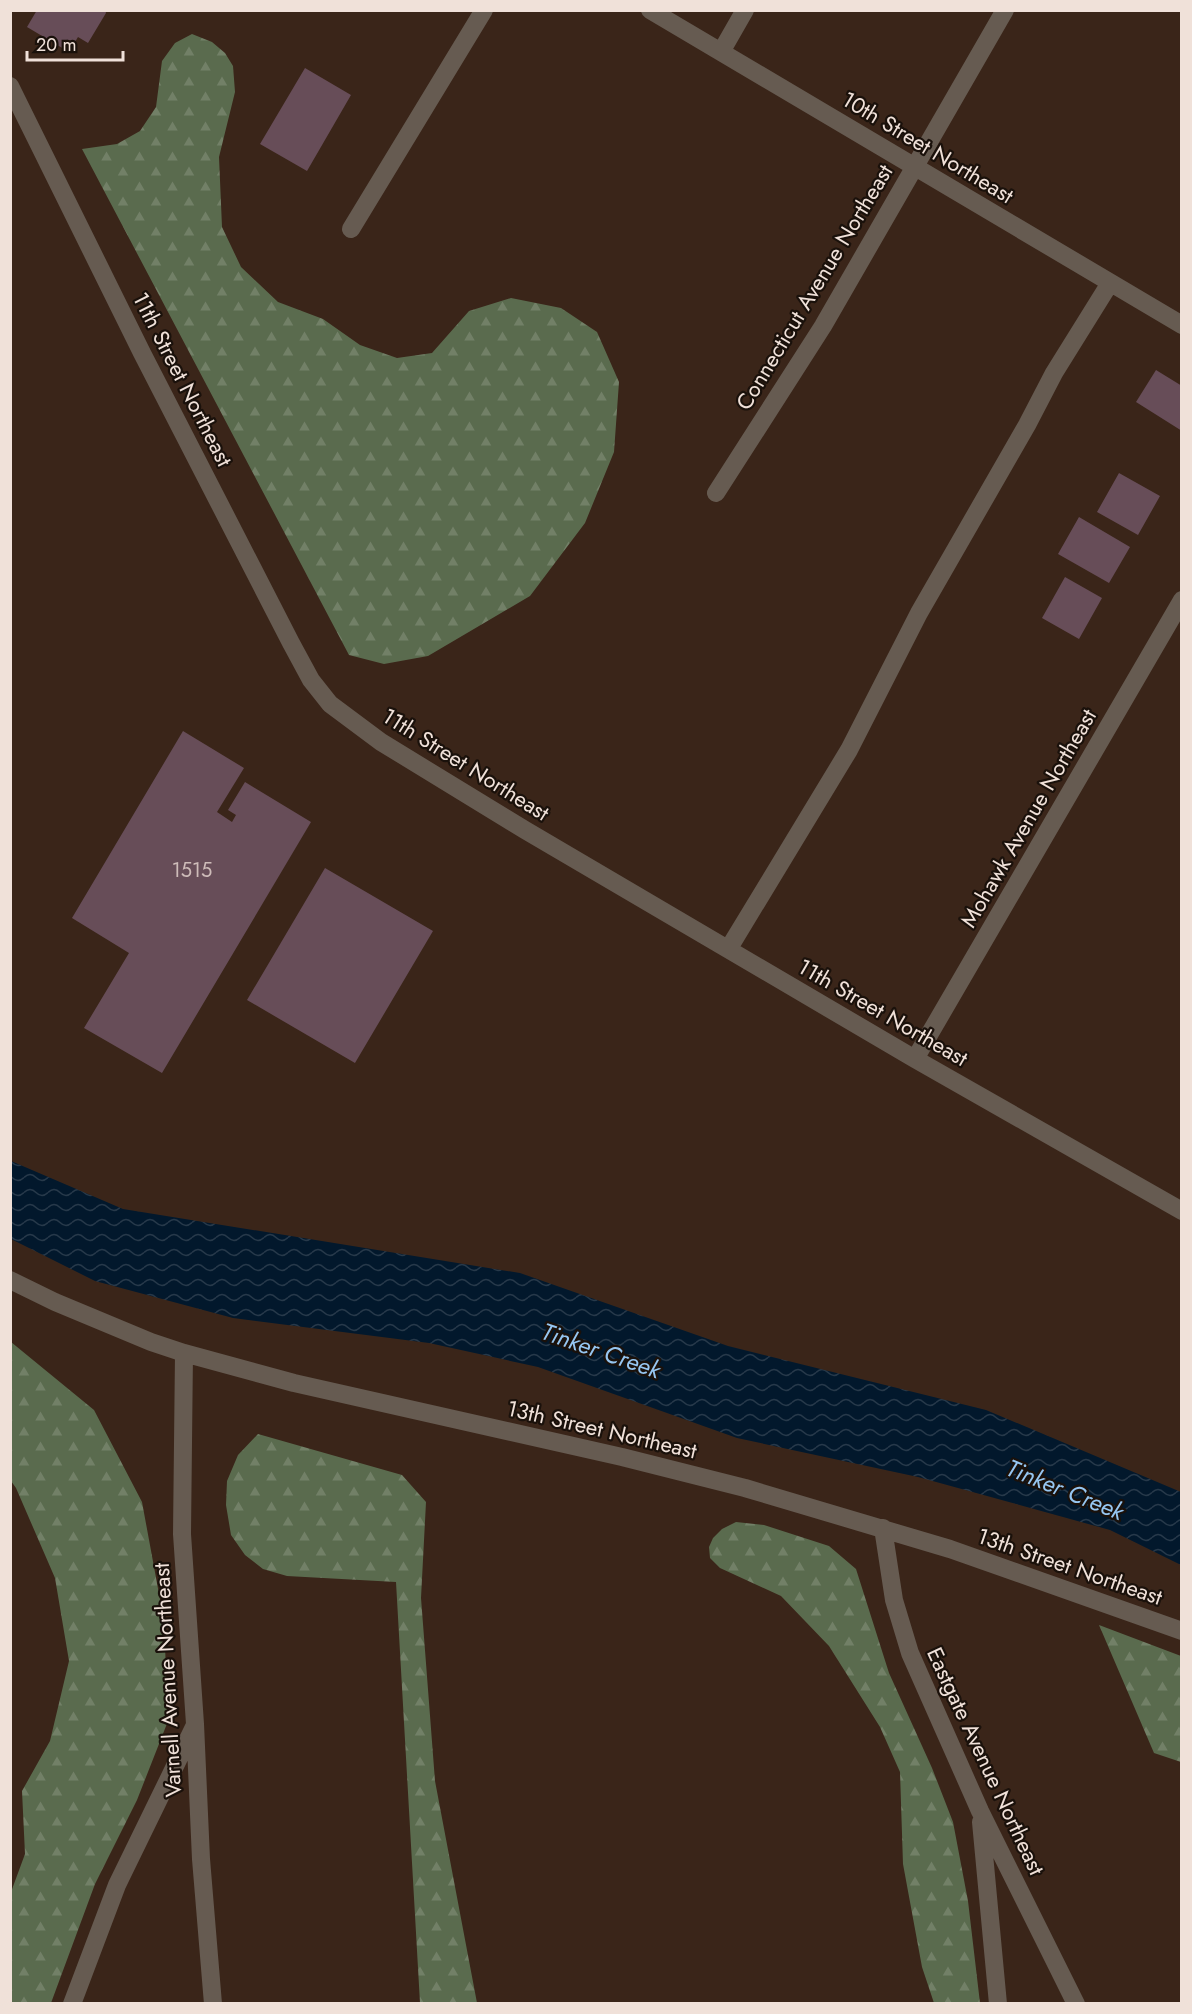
<svg xmlns="http://www.w3.org/2000/svg" width="1192" height="2014" font-family="Jost,sans-serif">
	<style>
		.forest { fill: url(#forest-firs) }
		.water { fill: url(#water-waves) }
		.building { fill: #674d58 }
		.lines { fill: none; stroke-linecap: round; stroke-linejoin: round }
		.minor { stroke: #665b51; stroke-width: 18 }
		.labels { text-anchor: middle; stroke-width: 4.5; stroke-linejoin: round; paint-order: stroke }
		.number-label { font-size: 20px; fill: #cebcb9 }
		.street-label { font-size: 22px; fill: #f0e1d9; stroke: #1a110b }
		.water-label { font-size: 24px; font-style: italic; fill: #96c6f1; stroke: #1a110b }
	</style>
	<defs>
		<pattern id="forest-firs" width="22" height="20" patternUnits="userSpaceOnUse" patternTransform="scale(1.5)"><rect width="22" height="20" fill="#5a6b4e"/><path d="M5 1l3.5 6h-7zM16 11l3.5 6h-7z" fill="#728067"/></pattern>
		<pattern id="water-waves" width="16" height="10" patternUnits="userSpaceOnUse" patternTransform="scale(1.5)"><rect width="16" height="10" fill="#02182c"/><path d="M0 5q4-4 8 0t8 0" fill="none" stroke="#27394a"/></pattern>
	</defs>
	<rect width="100%" height="100%" fill="#3a2519"/>
	<path class="forest" d="M192 34 212 42 225 53 233 66 235 92 219 157 222 227 241 267 278 302 323 319 360 345 397 358 432 353 469 311 511 298 561 308 597 332 619 382 614 452 585 523 530 596 428 656 384 664 349 655 82 149 117 144 140 131 156 107 162 61 175 43Z
		M11 1342 94 1410 142 1502 164 1621 168 1721 137 1800 95 1884 51 2003H11V1892L25 1854 22 1791 50 1741 69 1661 55 1578 16 1488 11 1481Z
		M258 1434 402 1475 426 1502 421 1598 435 1781 477 2003H420L396 1582 287 1576 263 1569 245 1555 231 1535 226 1505 227 1481 238 1455Z
		M736 1522 764 1525 829 1546 856 1569 889 1673 932 1768 953 1822 968 1901 980 2003H934L922 1967 903 1864 900 1772 880 1727 829 1646 781 1596 720 1568 710 1558 709 1547 713 1538 722 1529Z
		M1099 1625 1181 1656V1762L1154 1753Z"/>
	<path class="water" d="M11 1161 123 1209 520 1273 728 1346 986 1410 1181 1492V1565L1110 1530 918 1477 737 1438 538 1367 429 1343 233 1318 95 1281 11 1239Z"/>
	<path class="building" d="M37 10H105L106 13 88 43 78 37 69 52 27 27Z
		M305 68 351 95 307 171 260 144Z
		M1156 370 1182 386V431L1136 402Z
		M1119 473 1160 496 1138 535 1097 512Z
		M1079 517 1130 547 1109 583 1058 554Z
		M1065 577 1102 598 1079 639 1042 618Z
		M183 731 244 768 217 812 232 822 236 815 228 810 245 782 311 822 162 1073 84 1028 129 953 72 918Z
		M325 868 433 931 355 1063 247 1000Z"/>
	<g class="lines">
		<path class="minor" d="M650 10 1182 325
			M721 52 745 10
			M10 86 142 353 291 643 311 680 330 704 381 742 525 830 915 1059 1182 1211
			M351 229 484 10
			M716 493 823 326 1005 10
			M729 948 849 750 919 613 1027 425 1054 373 1110 283
			M915 1059 1182 600
			M10 1280 55 1302 151 1342 184 1353 294 1383 622 1457 745 1488 950 1549 1182 1631
			M184 1353 182 1534 195 1724 201 1859 213 2004
			M883 1528 894 1600 910 1653 980 1811 1076 2004
			M981 1822 998 2004
			M72 2004 117 1885 195 1725"/>
	</g>
	<g class="labels">
		<g class="number-label">
			<text x="192" y="877">1515</text>
		</g>
		<g class="street-label">
			<text transform="translate(928 147) rotate(31)" y="8">10th Street Northeast</text>
			<text transform="translate(814 287) rotate(-59)" y="8">Connecticut Avenue Northeast</text>
			<text transform="translate(183 379) rotate(63)" y="8">11th Street Northeast</text>
			<text transform="translate(466 764) rotate(32)" y="8">11th Street Northeast</text>
			<text transform="translate(1028 818) rotate(-60)" y="8">Mohawk Avenue Northeast</text>
			<text transform="translate(883 1012) rotate(30)" y="8">11th Street Northeast</text>
			<text transform="translate(602 1429) rotate(13)" y="8">13th Street Northeast</text>
			<text transform="translate(1070 1566) rotate(19)" y="8">13th Street Northeast</text>
			<text transform="translate(167 1680) rotate(-93)" y="8">Varnell Avenue Northeast</text>
			<text transform="translate(986 1761) rotate(65)" y="8">Eastgate Avenue Northeast</text>
		</g>
		<g class="water-label">
			<text transform="translate(601 1351) rotate(19)" y="8">Tinker Creek</text>
			<text transform="translate(1065 1490) rotate(22)" y="8">Tinker Creek</text>
		</g>
	</g>
	<rect width="1192" height="2014" fill="none" stroke="#f0e1d9" stroke-width="24"/>
	<path d="M27 51v9h96v-9" fill="none" stroke="#f0e1d9" stroke-width="3"/>
	<text x="36" y="51" font-size="18" fill="#f0e1d9" stroke="#1a110b" stroke-width="4.5" paint-order="stroke">20 m</text>
</svg>
